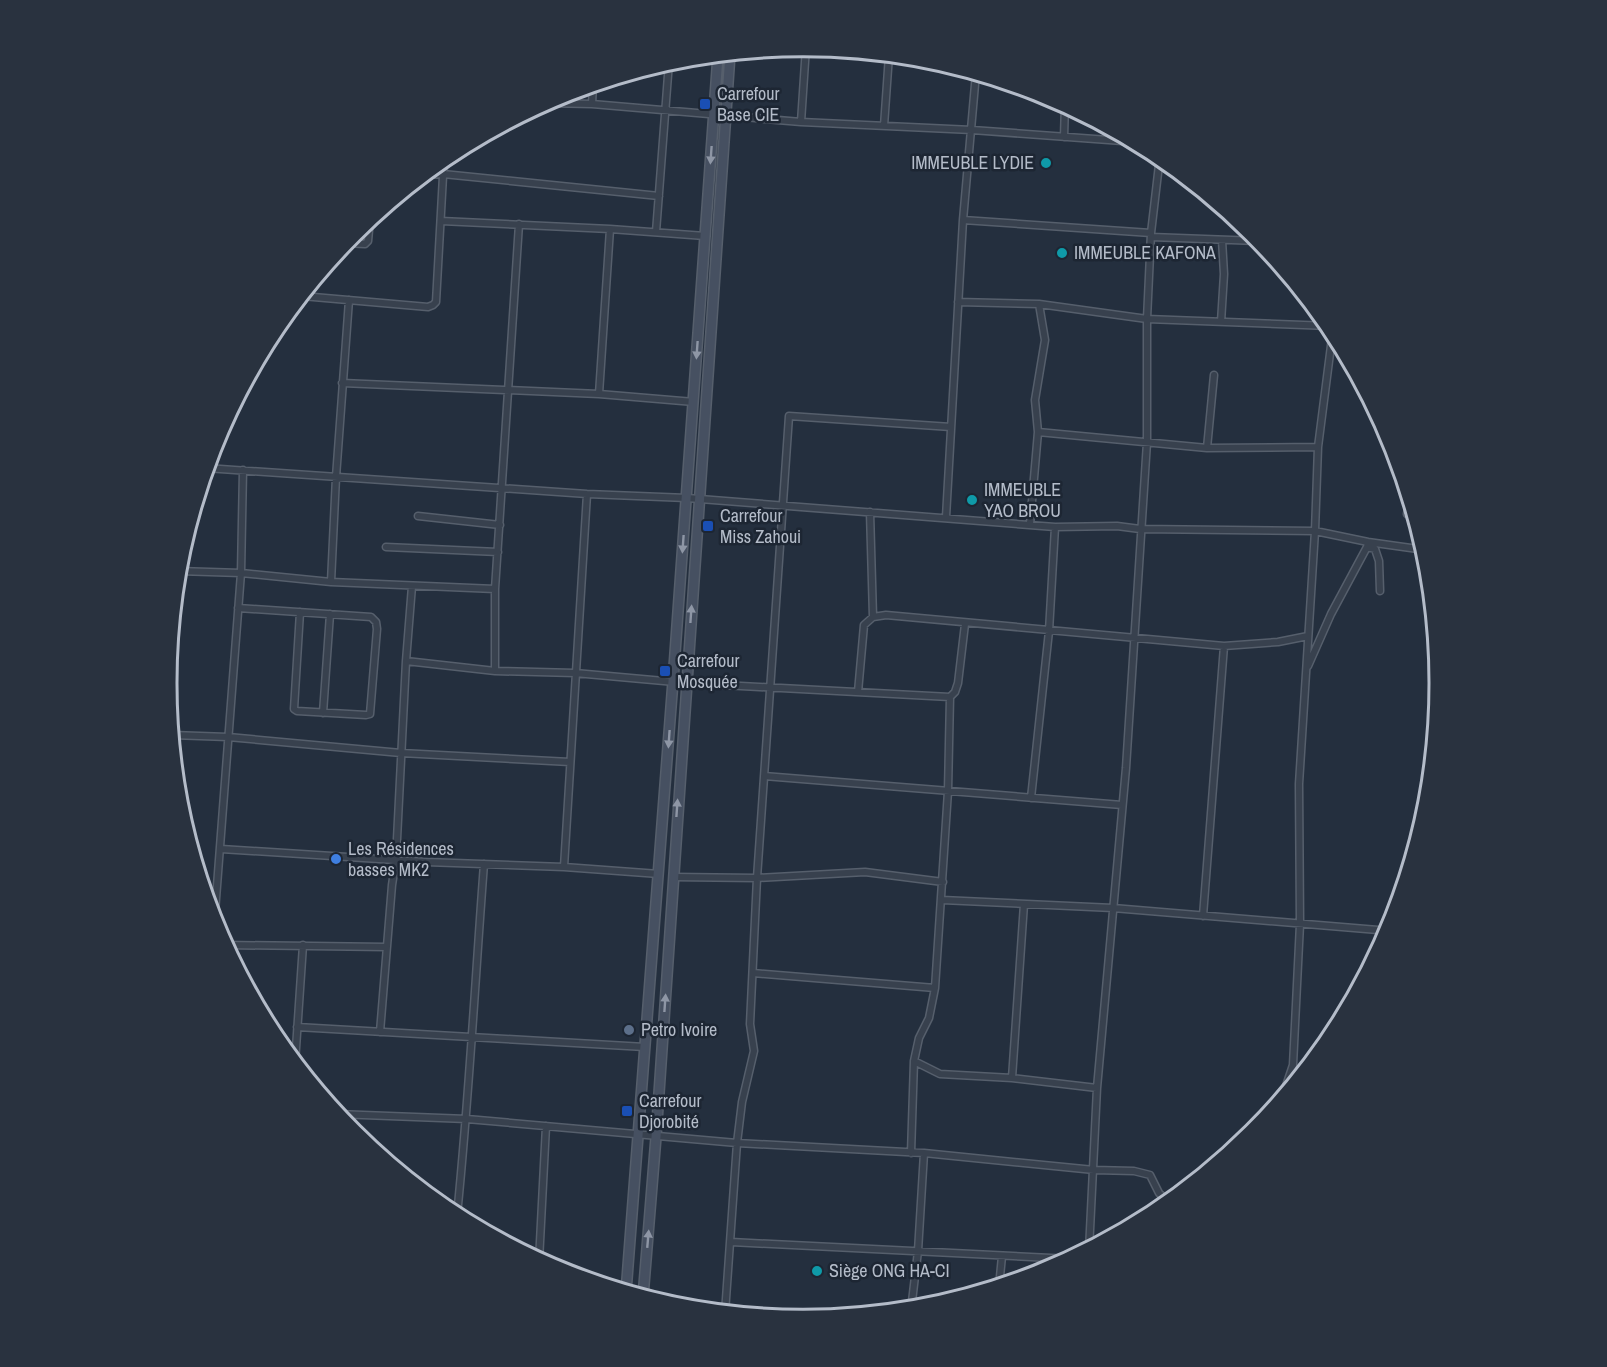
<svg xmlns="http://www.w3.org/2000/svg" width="1607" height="1367" font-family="'Archivo Narrow',sans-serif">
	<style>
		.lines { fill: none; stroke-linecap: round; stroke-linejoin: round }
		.minor-casing { stroke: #565f6c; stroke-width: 9 }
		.secondary-casing { stroke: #565f6c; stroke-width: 12 }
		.minor { stroke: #38414e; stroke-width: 6 }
		.secondary { stroke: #465061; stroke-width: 9 }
		.oneway { fill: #8e96a5 }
		.transit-dot { fill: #1a4fb4; stroke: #1d2633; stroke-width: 2 }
		.culture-dot { fill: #0f9aa8; stroke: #1d2633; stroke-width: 2 }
		.shop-dot { fill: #3f7fe0; stroke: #1d2633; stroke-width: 2 }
		.service-dot { fill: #5c6f8a; stroke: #1d2633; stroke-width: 2 }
		.labels { text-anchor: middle; stroke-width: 5; stroke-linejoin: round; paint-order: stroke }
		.poi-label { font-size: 18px; fill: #b4bcc9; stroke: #1d2633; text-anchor: start }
		.rim { fill: none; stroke: #b4bcc9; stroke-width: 3 }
	</style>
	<rect width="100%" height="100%" fill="#242f3e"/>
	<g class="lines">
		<defs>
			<path id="minor" d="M545 103 592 104 801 122 972 130 1136 142
				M592 104 593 85
				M801 122 806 47
				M884 126 889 55
				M1064 137 1065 104
				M424 175 443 174 659 196
				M963 220 1151 233 1160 156
				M441 221 610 229 705 236
				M656 232 669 62
				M1151 237 1258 241
				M345 243 365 244 368 241 370 219
				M302 296 428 307 433 305 436 302 444 158
				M958 302 1039 304 1147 319 1330 326
				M1221 322 1224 274 1222 240
				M1333 330 1318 447 1315 531 1368 542 1425 550
				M342 383 599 394 694 402
				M599 394 610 229
				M1038 432 1207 448 1318 447
				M1207 448 1214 375
				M206 468 587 494 687 498 1055 527 1117 526 1140 529 1315 531 1299 784 1300 924 1293 1065 1281 1101
				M870 512 873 617
				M1407 514 1410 500
				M418 516 500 525
				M946 517 963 220 976 73
				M1030 524 1038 432 1035 400 1045 340 1039 304
				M386 547 498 552
				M1367 547 1375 549 1379 561 1380 591
				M178 571 241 573 331 582 495 589
				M331 582 336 477 349 300
				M238 608 371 617 376 622 377 629 370 714 366 715 297 711 294 709 300 612
				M406 661 495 671 575 673 686 683 950 697
				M1308 666 1331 614 1367 547 1368 542
				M495 671V589L519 224
				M858 692 864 625 873 617 886 615 1224 646 1278 642 1308 636
				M323 713 330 614
				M172 735 228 737 401 753 570 762
				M764 776 1122 805
				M1031 798 1049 631 1055 527
				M221 849 426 862 564 867 659 874
				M564 867 587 494
				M673 877 757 878 865 872 943 882
				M942 900 1113 908 1390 931
				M1203 916 1224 646
				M214 925 241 573 243 470
				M225 945 387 947
				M753 973 935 988
				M297 1027 645 1047
				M380 1032 392 885 396 859 406 661 412 586
				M914 1061 940 1074 1012 1078 1097 1088
				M295 1063 303 945
				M1012 1078 1024 904
				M337 1114 467 1119 737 1143 924 1153 1094 1170 1134 1171 1150 1175 1159 1193 1169 1203
				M911 1153 914 1061 919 1038 929 1018 935 988 948 791 950 697 955 692 958 683 965 624
				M454 1215H457C469 1099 475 981 484 864
				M731 1242 1071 1259
				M1089 1250 1097 1088 1126 768 1147 442V319L1151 233
				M539 1261 546 1126
				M999 1287 1002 1256
				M911 1310 918 1251 924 1153
				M725 1313 737 1143 742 1102 754 1051 750 1024 757 878 789 416 951 427"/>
			<path id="secondary" d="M626 1292 673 681 718 55
				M643 1297 656 1137 730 54"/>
		</defs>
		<use href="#minor" class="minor-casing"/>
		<use href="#secondary" class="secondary-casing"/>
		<use href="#minor" class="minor"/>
		<use href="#secondary" class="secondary"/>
	</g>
	<defs><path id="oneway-solid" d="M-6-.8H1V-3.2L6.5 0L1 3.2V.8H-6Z" transform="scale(1.5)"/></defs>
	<g class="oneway">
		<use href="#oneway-solid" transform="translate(711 155) rotate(94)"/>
		<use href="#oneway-solid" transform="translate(697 350) rotate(94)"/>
		<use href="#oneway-solid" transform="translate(683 544) rotate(94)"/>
		<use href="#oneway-solid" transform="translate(691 614) rotate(-86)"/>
		<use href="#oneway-solid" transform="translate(669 739) rotate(94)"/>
		<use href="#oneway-solid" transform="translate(677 808) rotate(-86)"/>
		<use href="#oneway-solid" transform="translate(665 1003) rotate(-86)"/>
		<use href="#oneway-solid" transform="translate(648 1239) rotate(-85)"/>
	</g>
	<g class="transit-dot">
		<rect x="699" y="98" width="12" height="12" rx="3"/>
		<rect x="702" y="520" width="12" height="12" rx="3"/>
		<rect x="659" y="665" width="12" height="12" rx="3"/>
		<rect x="621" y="1105" width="12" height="12" rx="3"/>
	</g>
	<g class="culture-dot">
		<circle cx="1046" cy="163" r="6"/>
		<circle cx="1062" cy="253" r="6"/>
		<circle cx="972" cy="500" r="6"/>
		<circle cx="817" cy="1271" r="6"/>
	</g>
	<circle class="shop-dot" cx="336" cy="859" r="6"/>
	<circle class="service-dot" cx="629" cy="1030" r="6"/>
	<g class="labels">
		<g class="poi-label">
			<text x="717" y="100">Carrefour<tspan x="717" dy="21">Base CIE</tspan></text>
			<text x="1034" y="169" text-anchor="end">IMMEUBLE LYDIE</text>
			<text x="1074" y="259">IMMEUBLE KAFONA</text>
			<text x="984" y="496">IMMEUBLE<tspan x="984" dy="21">YAO BROU</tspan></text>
			<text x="720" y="522">Carrefour<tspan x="720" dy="21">Miss Zahoui</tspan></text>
			<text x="677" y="667">Carrefour<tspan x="677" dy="21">Mosquée</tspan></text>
			<text x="348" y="855">Les Résidences<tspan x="348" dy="21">basses MK2</tspan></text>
			<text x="641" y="1036">Petro Ivoire</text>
			<text x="639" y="1107">Carrefour<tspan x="639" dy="21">Djorobité</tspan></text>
			<text x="829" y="1277">Siège ONG HA-CI</text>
		</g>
	</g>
	<path d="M0 0H1607V1367H0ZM177 683a626 626 0 1 1 1252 0a626 626 0 1 1-1252 0Z" fill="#29323f" fill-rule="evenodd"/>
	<path class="rim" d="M177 683a626 626 0 1 1 1252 0a626 626 0 1 1-1252 0Z"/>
</svg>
